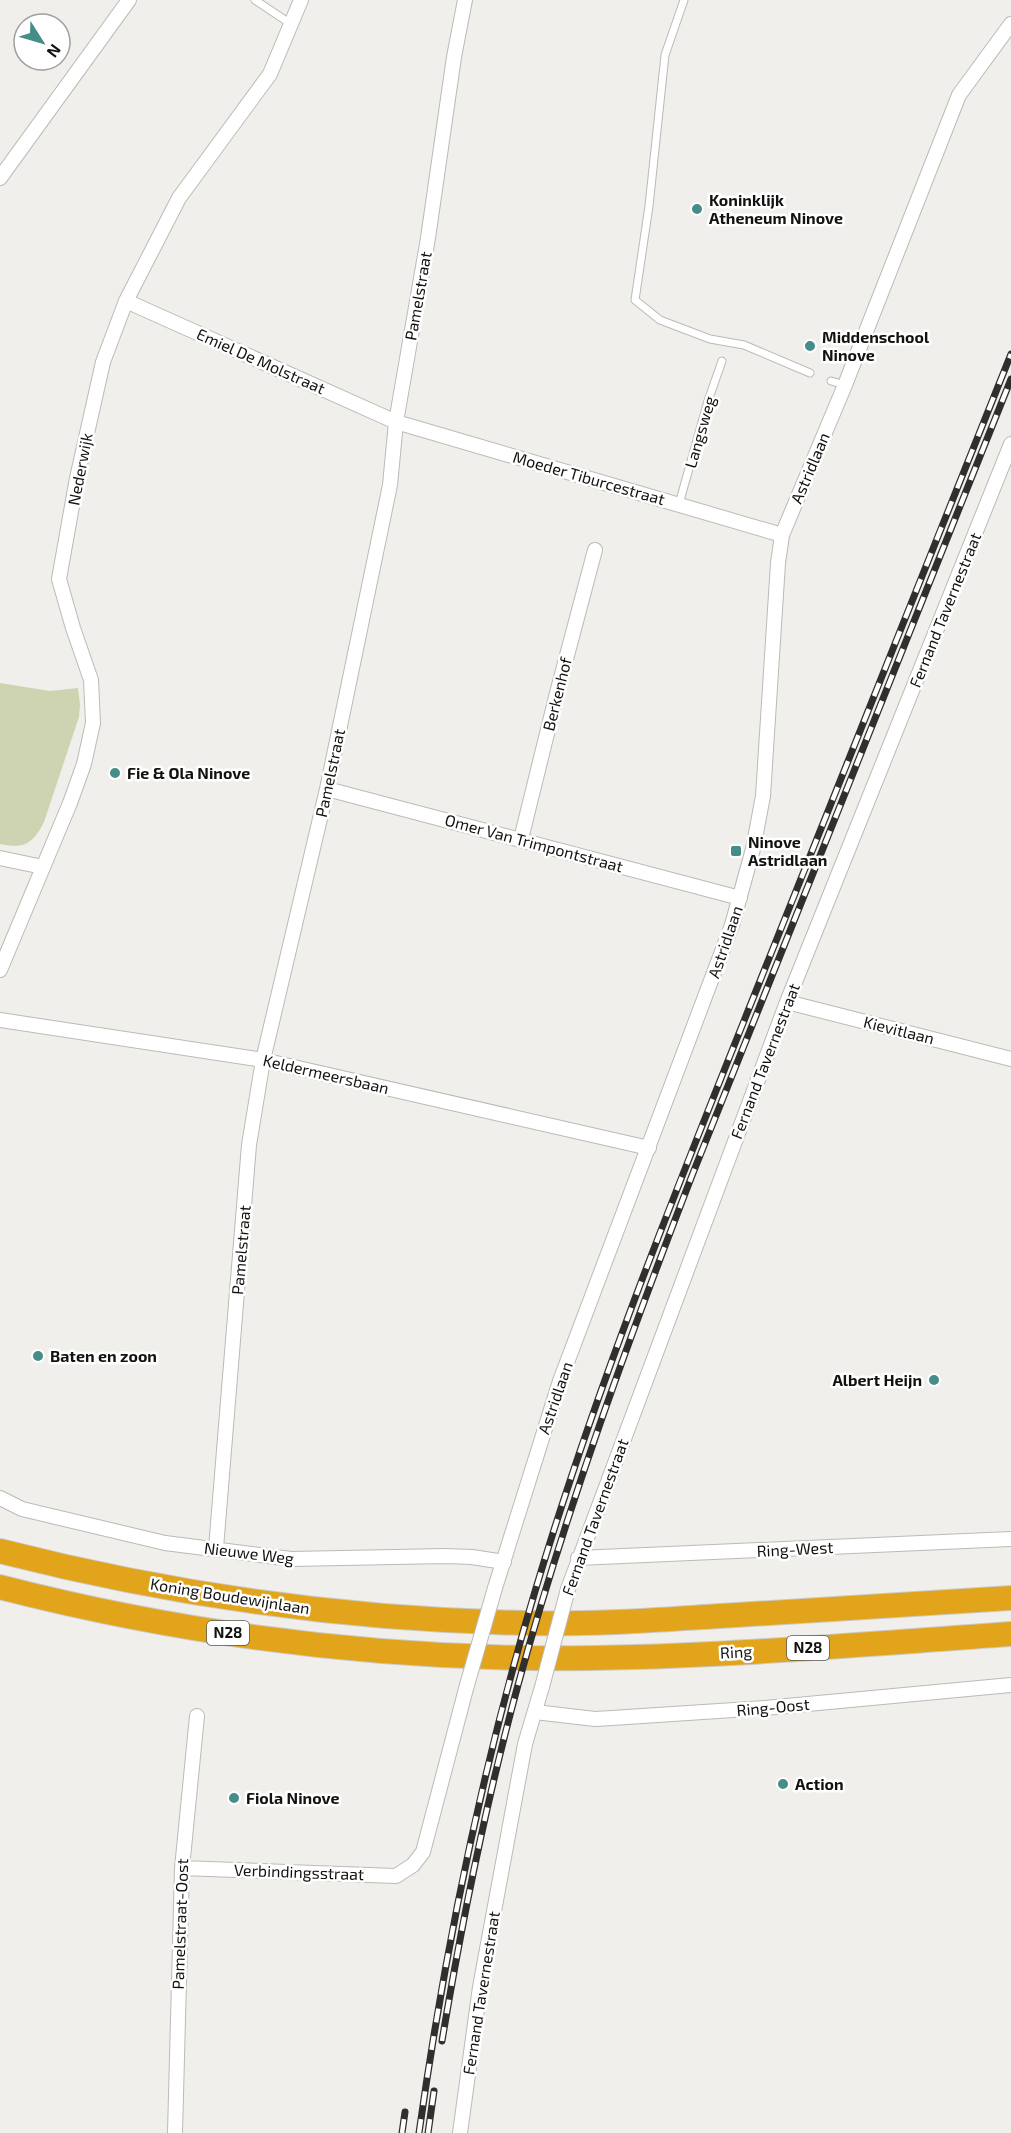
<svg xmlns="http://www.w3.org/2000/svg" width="1011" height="2133" font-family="'Exo 2',sans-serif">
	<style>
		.green { fill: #ced4b2 }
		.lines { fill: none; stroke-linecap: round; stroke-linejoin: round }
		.lane-casing { stroke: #bcbab6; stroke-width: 9 }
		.street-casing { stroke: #bcbab6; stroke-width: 16 }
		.highway-casing { stroke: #cbcbca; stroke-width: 26 }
		.lane { stroke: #fff; stroke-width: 7 }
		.street { stroke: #fff; stroke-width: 14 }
		.highway { stroke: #e2a41b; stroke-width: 24 }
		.rail-casing { stroke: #302f2d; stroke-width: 7 }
		.rail { stroke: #fff; stroke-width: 4.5; stroke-dasharray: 14; stroke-linecap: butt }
		.street-bridge-casing { stroke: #bcbab6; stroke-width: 16; stroke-linecap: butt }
		.street-bridge { stroke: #fff; stroke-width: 14 }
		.poi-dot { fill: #458d89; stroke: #fff; stroke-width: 2 }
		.labels { text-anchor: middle; stroke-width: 5; stroke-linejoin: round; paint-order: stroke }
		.shield { fill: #fff; stroke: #595958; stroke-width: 1.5 }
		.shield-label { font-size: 15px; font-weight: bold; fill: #121210 }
		.poi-label { font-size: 16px; font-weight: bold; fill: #121210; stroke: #fff; text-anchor: start }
		.street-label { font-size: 16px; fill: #121210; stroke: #fff }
	</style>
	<rect width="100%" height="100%" fill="#f1efeb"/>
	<path class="green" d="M0 683 50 691 78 688 80 705 79 717 44 822C33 844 24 849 0 844Z"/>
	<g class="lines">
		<defs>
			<path id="lane" d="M255 0 291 24
				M684 0 665 55 649 206 635 300 660 320 710 339 744 345 810 373
				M831 381 845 385
				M679 504 708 401 722 361"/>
			<path id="street" d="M0 178 129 0
				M126 301 396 422 782 535
				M327 789 740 898
				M521 839 557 693 595 550
				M0 858 43 867
				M0 970 70 803 84 764 93 723 91 680 73 628 59 579 77 478 103 362 126 301 179 198 270 74 301 0
				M787 1002 1011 1059
				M0 1020 263 1060 649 1148
				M0 1498 22 1509 165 1543 291 1559 446 1556 472 1557 504 1562
				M216 1548 249 1145 263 1060 327 789 390 485 396 422 428 238 454 57 465 0
				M578 1558 1011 1539
				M495 1588 560 1381 732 925 753 849 763 796 778 563 782 535 845 385 959 95 1011 24
				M568 1589 787 1002 1011 444
				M535 1712 595 1719 612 1718 765 1708 1011 1685
				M182 1868 396 1876 413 1865 423 1852 467 1685
				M175 2133 182 1868 197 1716
				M460 2133 480 1987 525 1744 542 1687"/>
			<path id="highway" d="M0 1551C172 1595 349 1620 526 1623 591 1625 655 1620 720 1616 817 1610 914 1604 1011 1598
				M0 1587C171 1631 349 1655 526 1658 688 1660 850 1645 1011 1634"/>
		</defs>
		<use href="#lane" class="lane-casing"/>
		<use href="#street" class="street-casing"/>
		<use href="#highway" class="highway-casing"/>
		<use href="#lane" class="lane"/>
		<use href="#street" class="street"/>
		<use href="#highway" class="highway"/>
		<defs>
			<path id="rail" d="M442 2041C462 1921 486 1802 518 1685 566 1510 628 1341 693 1173L1011 379
				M402 2133 405 2112
				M419 2133C445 1949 482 1767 536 1588 601 1371 688 1161 772 951 852 752 931 553 1011 354
				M428 2133 434 2091"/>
		</defs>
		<use href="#rail" class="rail-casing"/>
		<use href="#rail" class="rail"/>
		<defs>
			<path id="street-bridge" d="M467 1685 495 1588
				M542 1687 568 1589"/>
		</defs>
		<use href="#street-bridge" class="street-bridge-casing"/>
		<use href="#street-bridge" class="street-bridge"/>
	</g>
	<g class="poi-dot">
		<circle cx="697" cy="209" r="6"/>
		<circle cx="810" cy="346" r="6"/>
		<circle cx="115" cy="773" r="6"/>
		<rect x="730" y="845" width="12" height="12" rx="3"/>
		<circle cx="38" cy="1356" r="6"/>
		<circle cx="934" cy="1380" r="6"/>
		<circle cx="783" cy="1784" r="6"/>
		<circle cx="234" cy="1798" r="6"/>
	</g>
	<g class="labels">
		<g class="shield">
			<rect x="207" y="1621" width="42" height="24" rx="4.5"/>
			<rect x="787" y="1636" width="42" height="24" rx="4.5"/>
		</g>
		<g class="shield-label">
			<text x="228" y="1638">N28</text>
			<text x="808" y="1653">N28</text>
		</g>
		<g class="poi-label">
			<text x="709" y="206">Koninklijk<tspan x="709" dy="18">Atheneum Ninove</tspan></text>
			<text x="822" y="343">Middenschool<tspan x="822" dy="18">Ninove</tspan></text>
			<text x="127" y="779">Fie &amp; Ola Ninove</text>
			<text x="748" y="848">Ninove<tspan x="748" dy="18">Astridlaan</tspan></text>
			<text x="50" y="1362">Baten en zoon</text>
			<text x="922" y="1386" text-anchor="end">Albert Heijn</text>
			<text x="795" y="1790">Action</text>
			<text x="246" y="1804">Fiola Ninove</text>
		</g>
		<g class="street-label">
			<text transform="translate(418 296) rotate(-80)" y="6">Pamelstraat</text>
			<text transform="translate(261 361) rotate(24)" y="6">Emiel De Molstraat</text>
			<text transform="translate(700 432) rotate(-74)" y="6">Langsweg</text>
			<text transform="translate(810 468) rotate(-67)" y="6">Astridlaan</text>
			<text transform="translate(80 469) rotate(-79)" y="6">Nederwijk</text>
			<text transform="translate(589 478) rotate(16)" y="6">Moeder Tiburcestraat</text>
			<text transform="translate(945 610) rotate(-68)" y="6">Fernand Tavernestraat</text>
			<text transform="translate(557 694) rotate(-76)" y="6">Berkenhof</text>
			<text transform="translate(330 773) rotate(-78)" y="6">Pamelstraat</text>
			<text transform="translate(534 843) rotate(15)" y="6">Omer Van Trimpontstraat</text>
			<text transform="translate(725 942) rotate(-71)" y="6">Astridlaan</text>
			<text transform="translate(899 1030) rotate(14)" y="6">Kievitlaan</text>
			<text transform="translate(765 1061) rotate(-69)" y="6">Fernand Tavernestraat</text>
			<text transform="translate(326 1074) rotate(13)" y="6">Keldermeersbaan</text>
			<text transform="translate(241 1250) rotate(-85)" y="6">Pamelstraat</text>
			<text transform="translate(555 1398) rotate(-71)" y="6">Astridlaan</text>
			<text transform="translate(595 1517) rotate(-70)" y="6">Fernand Tavernestraat</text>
			<text transform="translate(795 1549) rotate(-3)" y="6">Ring-West</text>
			<text transform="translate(249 1553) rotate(7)" y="6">Nieuwe Weg</text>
			<text transform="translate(230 1596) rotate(9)" y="6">Koning Boudewijnlaan</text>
			<text transform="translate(736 1652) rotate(-3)" y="6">Ring</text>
			<text transform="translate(773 1707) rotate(-5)" y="6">Ring-Oost</text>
			<text transform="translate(299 1872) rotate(2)" y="6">Verbindingsstraat</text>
			<text transform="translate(180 1924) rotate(-88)" y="6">Pamelstraat-Oost</text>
			<text transform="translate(481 1993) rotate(-81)" y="6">Fernand Tavernestraat</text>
		</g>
	</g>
	<g transform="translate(42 42) rotate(127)"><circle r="28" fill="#ffffff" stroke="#a0a09f" stroke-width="1.5"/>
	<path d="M0-4.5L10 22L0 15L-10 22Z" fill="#458d89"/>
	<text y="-9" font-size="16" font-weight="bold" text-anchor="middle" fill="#121210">N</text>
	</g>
</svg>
